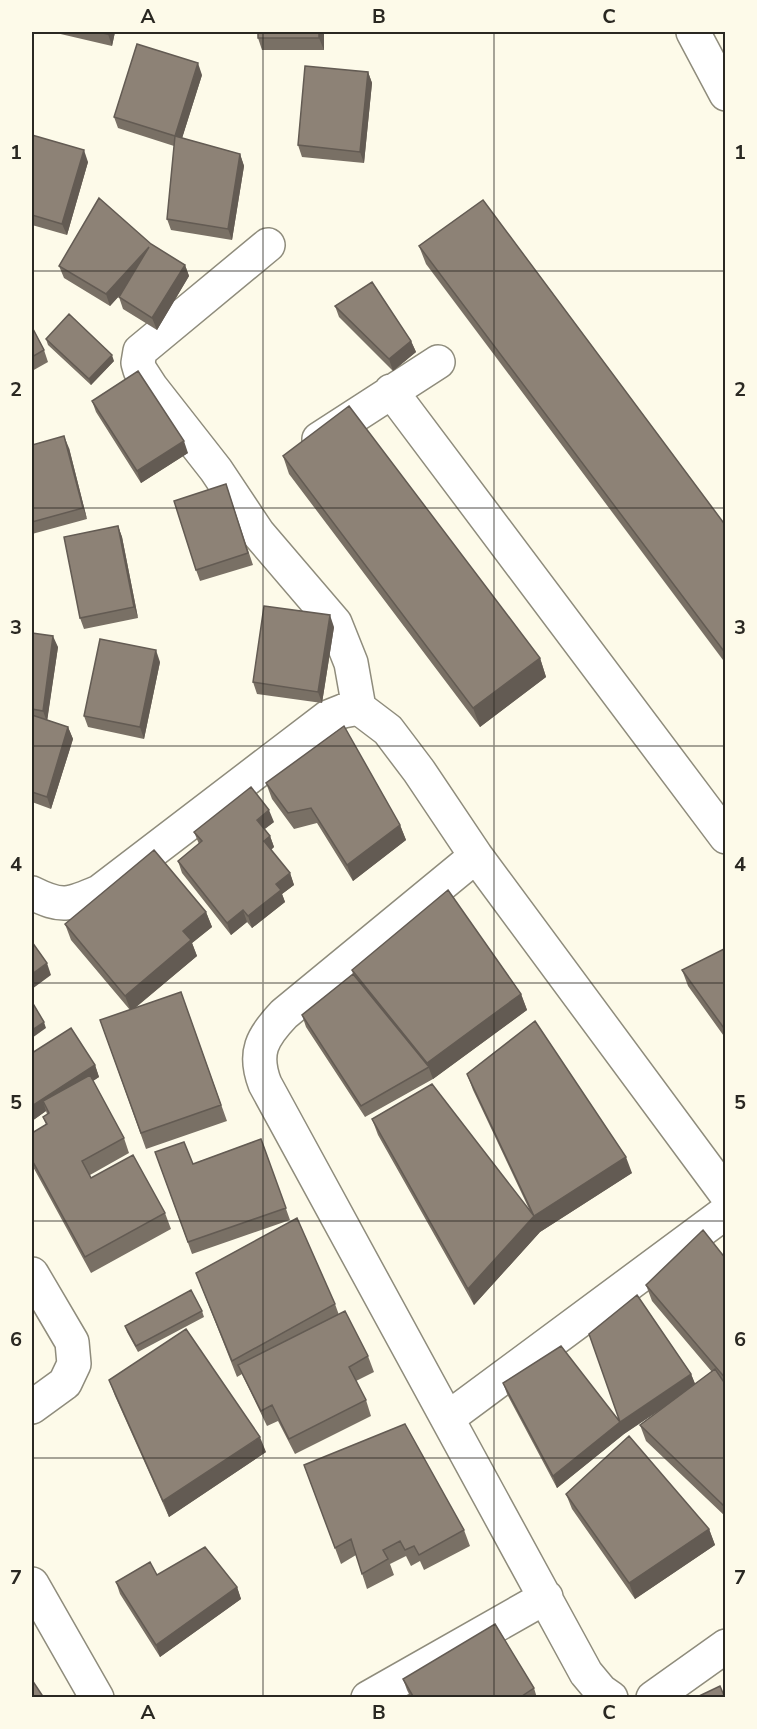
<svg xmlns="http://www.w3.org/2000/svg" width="757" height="1729" font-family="'Nunito Sans',sans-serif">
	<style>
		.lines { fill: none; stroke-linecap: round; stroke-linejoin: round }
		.minor-casing { stroke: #8f8c7c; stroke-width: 36 }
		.minor { stroke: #fff; stroke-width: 33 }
		.wall { fill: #797065 }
		.shaded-wall { fill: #635b53 }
		.building { fill: #8d8276; stroke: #635b53; stroke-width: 1.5 }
		.grid { fill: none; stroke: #2a2822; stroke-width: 1.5; stroke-opacity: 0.55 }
		.neatline { fill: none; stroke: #2a2822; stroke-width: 2 }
		.grid-label { font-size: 20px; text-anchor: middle; font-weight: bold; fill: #2a2822 }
	</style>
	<rect width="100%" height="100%" fill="#fdfae9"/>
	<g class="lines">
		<defs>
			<path id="minor" d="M693 32 726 94
				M268 245 140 351 138 363 140 370 151 387 216 470 258 533 335 623 351 663 359 708
				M391 391 726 837
				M319 439 438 362
				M476 856 284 1014C262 1037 253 1053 265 1084L586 1673 601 1691 611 1698
				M32 893C62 908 69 905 99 892L328 717 343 711 359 708 388 730 419 771 476 856 726 1194
				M32 1274 72 1342 74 1364 65 1383 32 1407
				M448 1418 726 1212
				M32 1584 97 1698
				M368 1698 546 1597
				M653 1698 726 1646"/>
		</defs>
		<use href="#minor" class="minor-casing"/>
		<use href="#minor" class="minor"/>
	</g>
	<path class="wall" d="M52 32H115L112 46Z
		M258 32H324V50H262L258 38Z
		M368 72 372 83 364 163 302 157 298 145Z
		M202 75 182 138 240 154 244 166 232 240 171 230 167 219 174 146 118 128 114 117Z
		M32 135 88 162 67 235 32 225Z
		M419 246 726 526V664L426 264Z
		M185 265 189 276 157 330 123 309 119 297 121 294 110 306 64 278 59 266Z
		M335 306 411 341 416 352 393 371 339 317Z
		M32 327 44 350 48 362 32 371Z
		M46 339 114 361 91 385 48 345Z
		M92 401 188 453 141 483 96 412Z
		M32 445 69 448 87 519 32 534Z
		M283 456 540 658 546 677 480 727 289 474Z
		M226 484 253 565 200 581 196 570Z
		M118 526 122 537 138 618 84 629 80 618Z
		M334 627 322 703 257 694 253 682Z
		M32 633 58 647 47 720 68 727 73 739 51 809 32 802Z
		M160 662 144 739 88 727 84 716Z
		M266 783 400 825 406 840 353 881 317 823 294 829 272 799Z
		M274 822 264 829 270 836 274 847 271 850 290 873 294 885 282 894 285 902 252 928 247 922 231 935 182 873 178 861 199 844 194 832Z
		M206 912 212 927 192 943 197 956 134 1009 181 992 227 1121 146 1149 100 1020 130 1010 71 940 65 924Z
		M726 948V1039L688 986 682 970Z
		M352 970 521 994 527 1010 433 1079 365 1117 306 1027 302 1015 353 974Z
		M32 1053 95 1065 99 1077 93 1081 124 1138 129 1153 90 1175 91 1178 165 1213 171 1229 91 1273 32 1165V1133L46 1125 43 1117 47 1114 46 1111 32 1121Z
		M467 1074 632 1173 540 1232 474 1305 378 1135 372 1119 530 1211 473 1090Z
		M261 1139 290 1220 192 1254 155 1152 193 1164Z
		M726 1259V1517L646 1441 640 1425 669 1403 624 1434 557 1488 507 1394 503 1383 620 1422 691 1374 695 1384 712 1372 652 1301 646 1285Z
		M196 1273 335 1304 339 1315 368 1356 374 1372 356 1381 366 1400 371 1416 295 1454 278 1421 267 1426 242 1374 237 1377Z
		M202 1311 204 1317 138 1352 127 1332 125 1326Z
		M109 1380 266 1452 169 1517 115 1396Z
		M304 1465 464 1530 470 1546 424 1570 420 1561 411 1566 406 1556 390 1564 394 1575 367 1589 356 1555 341 1564Z
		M566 1494 709 1529 715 1545 635 1599 572 1509Z
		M157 1575 237 1587 241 1599 160 1657 120 1594 116 1582Z
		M403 1679 534 1688 537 1698H411L407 1690Z"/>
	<path class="shaded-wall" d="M108 32H115L112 46 108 34Z
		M319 32H324V50L319 38Z
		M198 63 202 75 179 148 175 136Z
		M368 72 372 83 364 163 360 152Z
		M84 150 88 162 67 235 62 224Z
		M240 154 244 166 232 240 228 229Z
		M149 247 153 258 110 306 106 294Z
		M185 265 189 276 157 330 152 318Z
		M411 341 416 352 393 371 389 359Z
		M112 355 114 361 91 385 89 379Z
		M64 436 69 448 87 519 83 508Z
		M184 441 188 453 141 483 137 471Z
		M118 526 122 537 138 618 134 607Z
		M32 536V537L34 617 32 611Z
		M330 615 334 627 322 703 318 692Z
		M53 636 58 647 47 722 43 711Z
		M156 650 160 662 144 739 140 727Z
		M540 658 546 677 480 727 473 708Z
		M68 727 73 739 51 809 47 797Z
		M269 810 274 822 261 832 257 820Z
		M400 825 406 840 353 881 347 865Z
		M270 836 274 847 268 852 264 841Z
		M290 873 294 885 282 894 285 902 252 928 248 916 276 884Z
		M243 910 247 922 231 935 227 923Z
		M206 912 212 927 192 943 197 956 131 1011 125 996 183 931Z
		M47 963 51 975 32 989V974Z
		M521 994 527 1010 433 1079 427 1063Z
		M44 1022 46 1028 32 1038V1030Z
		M95 1065 99 1077 48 1110 43 1101 46 1111 32 1121V1106Z
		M626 1157 632 1173 540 1232 474 1305 468 1289 534 1216Z
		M691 1374 696 1386 624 1434 557 1488 553 1476 620 1422Z
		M260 1437 266 1452 169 1517 163 1501Z
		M709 1529 715 1545 635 1599 629 1583Z
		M237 1587 241 1599 160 1657 156 1645Z"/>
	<path class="building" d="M97 32H108V34Z
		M258 32H319V38H258Z
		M137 44 198 63 175 136 114 117Z
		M305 66 368 72 360 152 298 145Z
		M32 135 84 150 62 224 32 215Z
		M175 136 240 154 228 229 167 219Z
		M99 198 151 244 185 265 152 318 119 297 149 247 106 294 59 266Z
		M483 200 726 526V654L419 246Z
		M372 282 411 341 389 359 335 306Z
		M69 314 112 355 89 379 46 339Z
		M32 327 44 350 32 357Z
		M138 371 184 441 137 471 92 401Z
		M349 406 540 658 473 708 283 456Z
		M64 436 83 508 32 522V445Z
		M226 484 248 553 196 570 174 501Z
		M118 526 134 607 80 618 64 537Z
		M264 606 330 615 318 692 253 682Z
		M32 633 53 636 43 711 32 709Z
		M100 639 156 650 140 727 84 716Z
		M32 715 68 727 47 797 32 792Z
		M344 726 400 825 347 865 311 808 288 813 266 783Z
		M251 787 269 810 257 820 270 836 264 841 290 873 276 884 281 890 248 916 243 910 227 923 178 861 202 841 194 832Z
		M154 850 206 912 183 931 191 940 125 996 65 924Z
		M448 890 521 994 427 1063 352 970Z
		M32 942 47 963 32 974Z
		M726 948V1031L682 970Z
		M353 974 429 1067 361 1106 302 1015Z
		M181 992 221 1105 141 1133 100 1020Z
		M32 1002 44 1022 32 1030Z
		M535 1021 626 1157 534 1216 468 1289 372 1119 432 1084 534 1216 467 1074Z
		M71 1028 95 1065 32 1106V1053Z
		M90 1075 124 1138 82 1161 91 1178 133 1155 165 1213 85 1257 32 1160V1133L47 1124 43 1117 49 1113 43 1101Z
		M261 1139 286 1208 188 1242 155 1152 184 1142 193 1164Z
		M297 1218 335 1304 232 1361 196 1273Z
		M703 1230 726 1259V1379L646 1285Z
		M191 1290 202 1311 136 1346 125 1326Z
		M637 1295 691 1374 620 1422 553 1476 503 1383 561 1346 620 1422 589 1334Z
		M345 1311 368 1356 349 1367 366 1400 289 1439 272 1405 261 1411 238 1365Z
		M186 1329 260 1437 163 1501 109 1380Z
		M715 1369 726 1385V1503L723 1505 640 1425Z
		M405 1424 464 1530 419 1555 414 1546 405 1550 400 1541 383 1550 388 1559 362 1574 351 1539 335 1548 304 1465Z
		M629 1436 709 1529 629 1583 566 1494Z
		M205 1547 237 1587 156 1645 116 1582 150 1562 157 1575Z
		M495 1624 534 1688 519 1698H414L403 1679Z
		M32 1680 44 1698H32Z
		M720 1686 725 1698H695Z"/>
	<path class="grid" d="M263 32V1698M494 32V1698M32 271H726M32 508H726M32 746H726M32 983H726M32 1221H726M32 1458H726"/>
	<rect width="757" height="1729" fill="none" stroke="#fdfae9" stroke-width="66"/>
	<rect x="33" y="33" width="691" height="1663" class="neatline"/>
	<g class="grid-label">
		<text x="148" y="23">A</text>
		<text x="379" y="23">B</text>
		<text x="609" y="23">C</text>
		<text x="16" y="159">1</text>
		<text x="740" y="159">1</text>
		<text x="16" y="396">2</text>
		<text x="740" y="396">2</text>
		<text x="16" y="634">3</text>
		<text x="740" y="634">3</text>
		<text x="16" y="871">4</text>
		<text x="740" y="871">4</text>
		<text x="16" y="1109">5</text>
		<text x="740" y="1109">5</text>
		<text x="16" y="1346">6</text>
		<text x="740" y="1346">6</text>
		<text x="16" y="1584">7</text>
		<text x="740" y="1584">7</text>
		<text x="148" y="1719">A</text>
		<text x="379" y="1719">B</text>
		<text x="609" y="1719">C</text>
	</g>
</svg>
